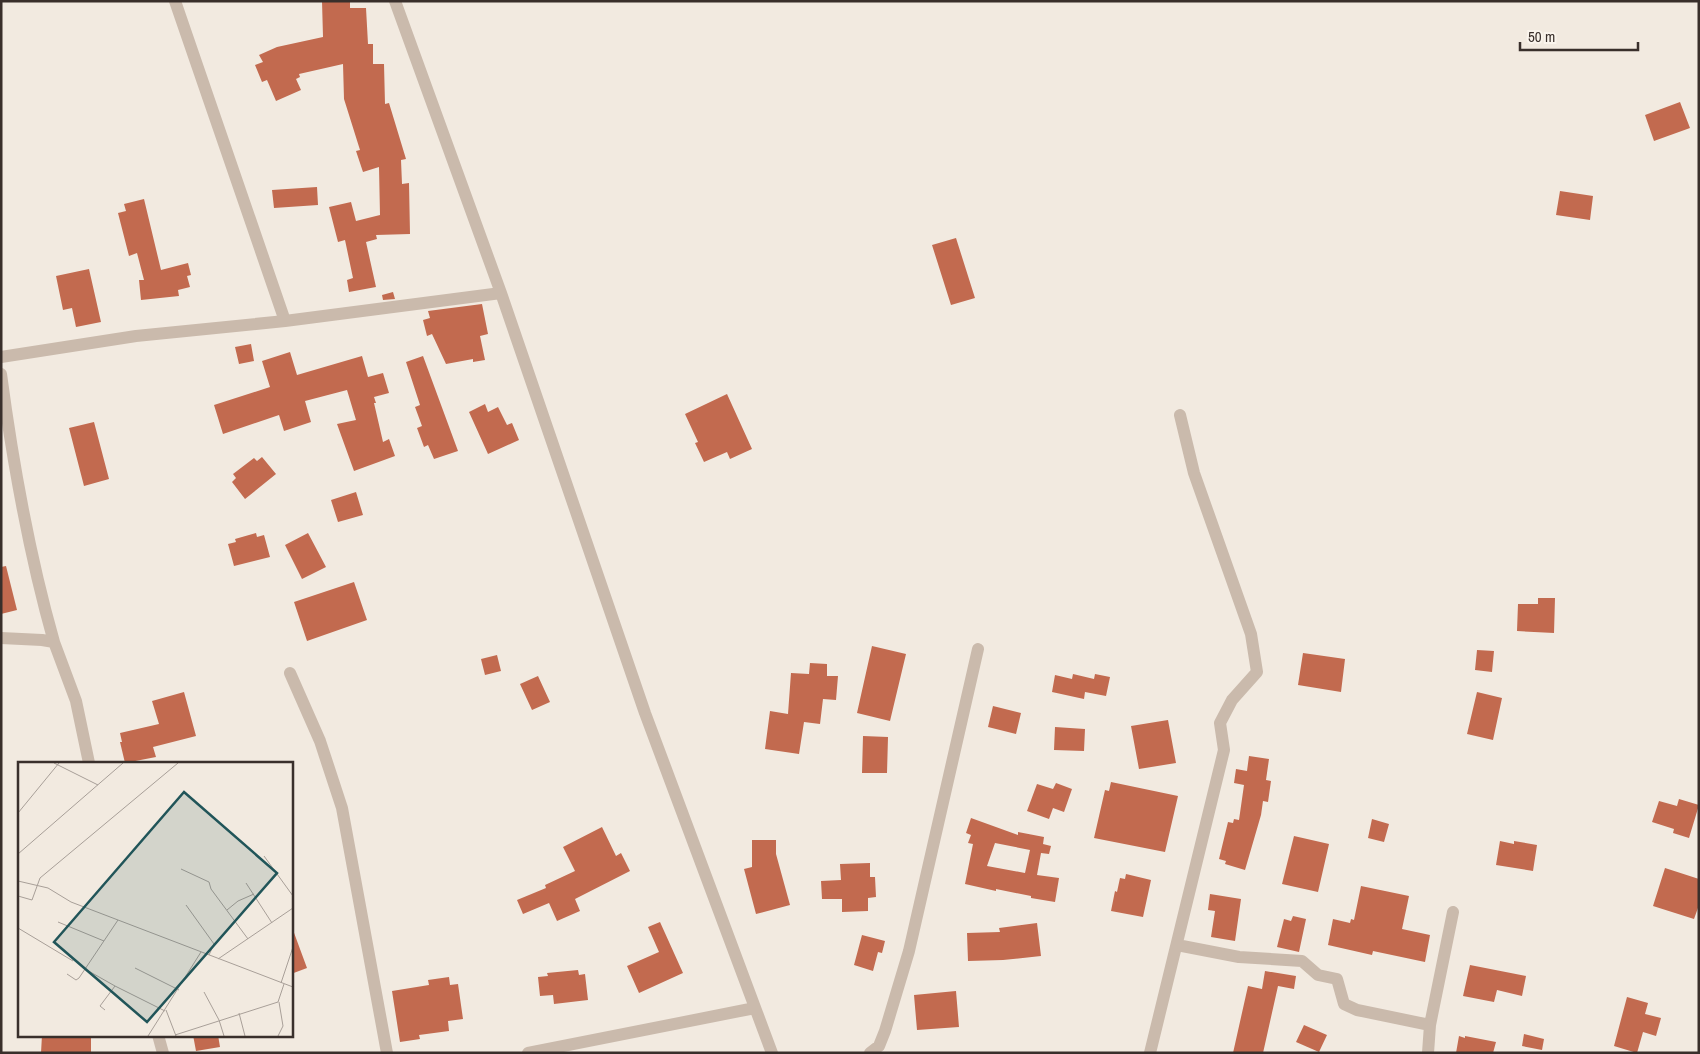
<svg xmlns="http://www.w3.org/2000/svg" width="1700" height="1054" font-family="'Archivo Narrow',sans-serif">
	<style>
		.building { fill: #c26a4f; fill-rule: evenodd }
		.lines { fill: none; stroke-linecap: round; stroke-linejoin: round }
		.street { stroke: #cabaac; stroke-width: 12 }
		.inset-road { fill: none; stroke: #a89f98; stroke-width: 1 }
		.view { fill: #215559; fill-opacity: 0.15; stroke: #215559; stroke-width: 2.5 }
		.inset-edge { fill: none; stroke: #392f2b; stroke-width: 2.5 }
	</style>
	<rect width="100%" height="100%" fill="#f2eae0"/>
	<path class="building" d="M322 1H350V8H366L368 44H373V64H384L385 104 389 103 406 159 401 160 402 184 409 183 410 234 376 235 377 239 366 242 376 287 349 292 347 280 353 278 345 240 338 242 329 207 351 202 356 221 380 215 379 167 363 172 356 151 360 150 344 99 343 64 299 74 300 77 296 79 301 90 276 101 267 80 262 82 255 65 263 62 259 55 277 47 323 37Z
		M1680 102 1690 128 1654 141 1645 115Z
		M317 187 318 205 274 208 272 190Z
		M1560 191 1593 196 1590 220 1556 215Z
		M144 199 161 270 188 263 191 275 187 276 190 287 178 290 179 296 141 300 139 280H144L137 253 129 256 118 213 126 211 124 204Z
		M956 238 975 298 951 305 932 245Z
		M89 269 101 322 76 327 72 308 63 310 56 276Z
		M393 292 395 299 383 300 382 295Z
		M482 304 488 334 480 336 485 360 473 362V359L446 364 432 334 427 336 423 320 430 318 428 311Z
		M251 344 254 361 239 364 235 347Z
		M290 352 297 375 362 356 368 377 383 373 389 393 374 397 376 403H374L383 442 389 439 395 456 354 471 337 424 356 420 347 390 305 401 311 422 284 431 279 415 223 434 214 405 270 387 262 361Z
		M423 356 458 451 434 459 428 445 424 447 417 428 422 426 415 407 420 405 406 362Z
		M727 394 752 449 730 459 727 452 704 462 695 443 698 442 685 414Z
		M485 404 488 412 498 407 507 425 512 423 519 440 488 454 469 412Z
		M94 422 109 479 84 486 69 428Z
		M262 457 276 474 245 499 232 482 236 478 233 474 254 458 257 461Z
		M356 492 363 515 338 522 331 500Z
		M256 533 257 537 264 535 270 557 234 566 228 544 236 542 235 539Z
		M308 533 326 567 302 579 285 545Z
		M6 566 17 610 1 614V567Z
		M354 582 367 620 307 641 294 602Z
		M1538 598H1555L1554 633 1517 631 1518 604H1538Z
		M872 646 906 654 890 721 857 713Z
		M1477 650 1494 651 1492 672 1475 670Z
		M1303 653 1345 659 1341 692 1298 685Z
		M497 655 501 671 485 675 481 659Z
		M810 663 827 664V676H838L836 700 823 699 820 724 804 722 799 754 765 749 770 711 788 714 791 673 809 674Z
		M1073 674 1094 679 1095 674 1110 677 1106 696 1085 692 1084 699 1052 692 1055 675 1072 679Z
		M538 676 550 702 532 710 520 684Z
		M184 692 196 736 153 747 156 757 125 763 120 742H122L120 733 159 724 152 701Z
		M1477 692 1502 698 1493 740 1467 734Z
		M993 706 1021 713 1016 734 988 727Z
		M1168 720 1176 763 1139 769 1131 726Z
		M1055 727 1085 729 1084 751 1054 750Z
		M863 736 888 737 887 773H862Z
		M1249 756 1269 759 1266 780 1271 781 1268 802 1263 801 1261 815 1245 870 1225 864 1226 861 1219 859 1228 822 1233 823 1234 819 1239 820 1244 785 1234 783 1236 769 1247 771Z
		M1111 782 1178 796 1165 852 1094 838 1105 790 1109 791Z
		M1056 783 1072 789 1064 812 1053 808 1049 819 1027 811 1037 784 1053 789Z
		M1679 799 1699 805 1689 838 1673 833 1674 829 1652 822 1659 801 1677 806Z
		M971 818 1018 835V832L1044 837 1043 844 1051 846 1049 854 1041 853 1037 875 1059 878 1055 902 1031 898V896L996 889V891L965 884 973 844 968 843 971 835 966 833ZM995 843 1030 850 1025 873 987 866Z
		M1372 819 1389 824 1384 842 1368 838Z
		M602 827 616 856 621 853 630 871 575 899 580 911 557 921 549 903 523 914 517 900 546 888 545 885 575 871 563 847Z
		M1294 836 1329 844 1318 892 1282 884Z
		M752 840H776V854L790 905 756 914 744 869 752 867Z
		M1500 841 1514 844V841L1537 845 1533 871 1496 865Z
		M870 863V877H875L876 897 868 898V911L842 912V899H822L821 881 841 880 840 864Z
		M1665 868 1699 879V905L1694 919 1653 906Z
		M1126 874 1151 880 1143 917 1111 911 1115 891 1117 892 1120 878 1125 879Z
		M1361 886 1409 896 1402 929 1430 935 1425 962 1373 951 1372 955 1328 945 1333 919 1350 923 1351 919 1354 920Z
		M1210 894 1241 899 1235 941 1211 937 1215 911 1208 910Z
		M1293 916 1306 919 1299 952 1277 947 1284 919 1291 921Z
		M660 922 683 973 639 993 627 966 659 952 648 927Z
		M1037 923 1041 956 1003 960 968 961 967 933 1000 932 999 928Z
		M291 930H293L307 968 291 974Z
		M862 935 885 941 882 953 878 952 873 971 854 965Z
		M1470 965 1526 976 1522 996 1497 990 1494 1002 1463 996Z
		M578 970 579 975 585 974 588 1000 554 1004 553 995 540 996 538 977 548 976 547 973Z
		M1265 971 1296 976 1294 989 1278 986 1263 1053H1233L1248 986 1262 989Z
		M449 977 450 985 458 984 463 1019 448 1021 449 1031 419 1035 420 1039 400 1042 392 991 429 985 428 980Z
		M956 991 959 1027 917 1030 914 995Z
		M1627 997 1648 1003 1645 1014 1661 1018 1656 1036 1643 1032 1637 1053 1614 1046Z
		M1304 1025 1327 1035 1319 1052 1296 1042Z
		M1524 1034 1544 1039 1542 1050 1522 1046Z
		M42 1035H69V1038L91 1035V1053H41Z
		M193 1035H218L220 1047 196 1051Z
		M1459 1036 1465 1038V1036L1496 1042 1493 1053H1456Z"/>
	<g class="lines">
		<path class="street" d="M175 1 285 321
			M395 1 501 293 645 713 772 1053
			M1 357 136 336 285 321 501 293
			M1 374C13 464 29 554 54 642L42 640 1 638
			M54 642 76 701 89 763
			M290 673 320 741 342 808 387 1053
			M1177 945 1239 957 1302 961 1318 975 1337 979 1344 1004 1357 1010 1430 1025
			M158 1035 163 1053
			M528 1053 755 1008
			M870 1053 879 1046 885 1031 909 951 978 649
			M1150 1053 1224 750 1220 723 1232 700 1257 672 1251 634 1194 473 1180 415
			M1428 1053 1430 1025 1453 912"/>
	</g>
	<g transform="translate(18 762)">
		<rect width="275" height="275" fill="#f2eae0"/>
		<path class="inset-road" d="M36 1 80 23M0 51 41 1M0 92 105 1M246 94 275 134M163 107 191 120 193 127 230 177M0 119 30 126 53 140 275 225M228 121 254 161M0 134 14 138 22 116 160 1M168 143 196 182 191 193M209 148 220 139 236 132M40 160 86 179M0 166 55 199M200 197 275 146M117 206 161 228M67 207 97 224 82 244 87 248M49 212 58 218 61 216 100 158M263 221 275 185M97 224 147 249M186 230 201 258M148 248 158 274M221 251 227 274M201 258 206 274M157 273 260 240 266 222M130 274 183 190M260 274 265 264 261 240"/>
		<path class="view" d="M166 30 259 111 129 260 36 180Z"/>
		<rect width="275" height="275" class="inset-edge"/>
	</g>
	<rect width="1700" height="1054" fill="none" stroke="#392f2b" stroke-width="5"/>
	<path d="M1520 42v8h118v-8" fill="none" stroke="#392f2b" stroke-width="2.5"/>
	<text x="1528" y="42" font-size="15" fill="#392f2b" stroke="#faf4ec" stroke-width="4" paint-order="stroke">50 m</text>
</svg>
